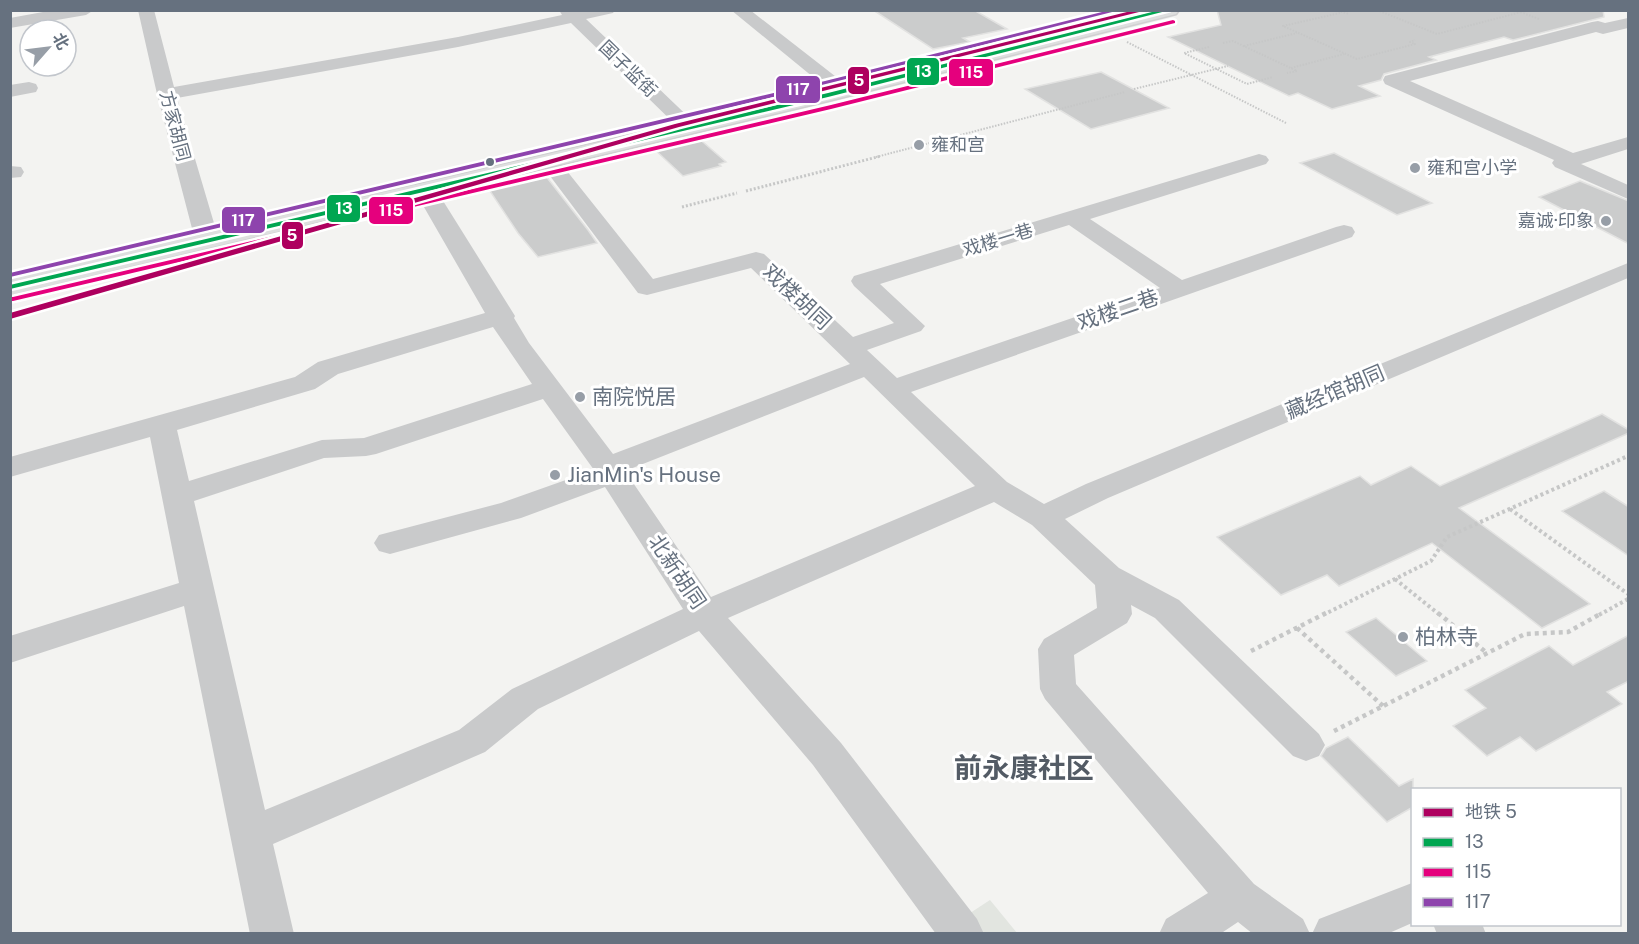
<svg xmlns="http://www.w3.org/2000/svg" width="1639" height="944" font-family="'Public Sans','Noto Sans SC',sans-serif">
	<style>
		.green { fill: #e2e5e0 }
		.building { fill: #cbcccc; stroke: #e2e2e1; stroke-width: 1.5 }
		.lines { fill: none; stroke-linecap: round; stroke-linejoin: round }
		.major-casing { stroke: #d0d0d1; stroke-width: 3 }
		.path-far3 { stroke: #c6c7c7; stroke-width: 2; stroke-dasharray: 1.5 1.5; stroke-linecap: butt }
		.path-far2 { stroke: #c6c7c7; stroke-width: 3; stroke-dasharray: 2 2; stroke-linecap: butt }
		.path-far1 { stroke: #c6c7c7; stroke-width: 4; stroke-dasharray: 3 3; stroke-linecap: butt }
		.path { stroke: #c6c7c7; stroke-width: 4.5; stroke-dasharray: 4 4; stroke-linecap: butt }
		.minor { fill: #c9cacb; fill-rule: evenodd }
		.major { fill: #dedfdf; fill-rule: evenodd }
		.bus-1-casing { stroke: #fff; stroke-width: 5 }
		.bus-2-casing { stroke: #fff; stroke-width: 5 }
		.bus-3-casing { stroke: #fff; stroke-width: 5 }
		.bus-1 { fill: #00a651; fill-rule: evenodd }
		.bus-2 { fill: #e5007d; fill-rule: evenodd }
		.bus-3 { fill: #8e44ad; fill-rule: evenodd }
		.metro-1-casing { stroke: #fff; stroke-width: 5 }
		.metro-1 { fill: #ae005f; fill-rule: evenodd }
		.poi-dot { fill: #979ea7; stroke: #fff; stroke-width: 2 }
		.bus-dot { fill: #66717f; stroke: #fff; stroke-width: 2 }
		.labels { text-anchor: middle; stroke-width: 6; stroke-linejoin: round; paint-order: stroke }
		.far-street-label { font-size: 18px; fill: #66717f; stroke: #fff }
		.far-poi-label { font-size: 18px; fill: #66717f; stroke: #fff; text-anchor: start }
		.street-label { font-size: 21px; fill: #66717f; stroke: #fff }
		.poi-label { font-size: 21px; fill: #66717f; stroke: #fff; text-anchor: start }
		.near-quarter-label { font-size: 28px; font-weight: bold; fill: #535b65; stroke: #fff }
		.line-badge { stroke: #fff; stroke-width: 2 }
		.badge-label { font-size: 16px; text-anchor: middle; font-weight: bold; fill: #fff }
	</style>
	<rect width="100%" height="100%" fill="#f3f3f1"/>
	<path class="green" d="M990 900 1017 933H972L961 919Z"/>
	<path class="building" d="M873 10H974L1007 29 963 38 970 42 933 49Z
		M1217 10H1603L1604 17 1513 40 1504 37 1429 57 1436 60 1384 74 1381 80 1359 86 1380 96 1332 109 1298 93 1289 96 1168 37 1221 25Z
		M1101 72 1169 108 1091 129 1025 89Z
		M696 136 726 162 719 164 721 166 683 176 652 147Z
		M1334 153 1432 203 1397 215 1300 163Z
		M545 175 588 230 597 243 538 257 518 233 488 188Z
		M1580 181 1629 201V244L1539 197Z
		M1602 414 1629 430V433L1459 508 1590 604 1542 628 1432 543 1339 586 1327 575 1281 595 1217 537 1360 476 1371 485 1411 466 1440 486Z
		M1604 491 1629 507V556L1562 511Z
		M1376 618 1427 661 1396 676 1346 632Z
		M1629 635V681L1607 692 1622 704 1536 751 1520 737 1487 756 1453 726 1486 708 1465 690 1549 646 1573 665Z
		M1348 737 1399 786 1413 779V807L1387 822 1321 756 1326 748Z"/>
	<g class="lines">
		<defs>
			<path id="major" d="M1146 10H1179L1176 14 828 101 10 295V279L828 89Z"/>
		</defs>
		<use href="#major" class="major-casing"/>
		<path class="path-far3" d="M1335 10 1349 14
			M1377 10 1437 34 1529 10
			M1515 10 1539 19
			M1340 13 1283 26 1357 59 1415 44 1410 42 1415 40
			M1127 42 1286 123
			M1223 43 1233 41 1297 71 1287 73
			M1244 46 1297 33
			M1209 47 1184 53 1247 84 1273 77
			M1291 68 1344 54
			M1134 89 1228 66
			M876 157 1125 92"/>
		<path class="path-far2" d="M746 191 881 156
			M682 207 737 193"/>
		<path class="path-far1" d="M1510 509 1628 594
			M1395 579 1440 615
			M1323 615 1431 561 1447 537 1628 456
			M1599 615 1628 599"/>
		<path class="path" d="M1438 613 1487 653
			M1297 628 1383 706
			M1251 651 1326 613
			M1334 731 1525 634 1568 632 1602 613"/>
		<path class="minor" d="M54 10H94L86 15 10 28V18Z
			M138 10H154L174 87 458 37 562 15 559 10H615L613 13 586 19 699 127 696 131H682L571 23 458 47 177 98 219 240 215 245 207 247 199 245 195 240 157 94Z
			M731 10H750L849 87 851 91 849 95H835Z
			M1100 10H1121L1136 21 1134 25H1122Z
			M1628 18V28L1603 34 1596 32 1410 81 1573 153 1628 137V149L1581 164 1628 185V199L1555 167 1552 163 1554 160 1385 84 1383 80 1385 76 1592 22 1598 21 1605 23Z
			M29 82 36 84 38 88 36 92 10 97V85Z
			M548 154 555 156 653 279 756 252 764 254 853 337 894 323 854 286 851 281 854 276 1259 154 1266 156 1269 160 1266 164 1090 219 1182 280 1336 227 1344 225 1352 227 1355 232 1352 237 911 392 1007 482 1044 504 1086 484 1628 263V278L1108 498 1065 519 1119 568 1179 600 1319 734 1325 745 1319 756 1306 761 1293 756 1155 618 1131 605 1132 614 1127 623 1074 655 1076 684 1254 884 1303 919 1310 934H1253L1238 922 1220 934H1159L1166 919 1208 893 1045 699 1040 689 1038 649 1044 639 1097 608 1095 585 1032 525 994 502 728 618 841 743 977 919 984 934H936L813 765 699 631 538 709 485 752 273 844 294 934H250L184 606 10 663V636L179 583 150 437 10 477V457L295 377 318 362 485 313 413 188 416 183 424 181 432 183 435 188 515 316 514 318 529 343 613 454 850 364 751 268 647 295 638 293 538 160 541 156ZM1069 225 1160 288 897 378 867 350 921 331 925 326 880 284ZM493 327 532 384 364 438 322 440 189 481 177 430 315 389 338 374ZM864 377 975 486 711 597 625 471ZM543 399 594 470 501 503 379 535 374 543 379 551 390 554 521 518 605 487 683 609 512 689 459 730 265 810 194 501 324 458 366 456 376 454Z
			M10 166 21 167 24 172 21 177 10 178Z
			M1412 883V923L1387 934H1312L1319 919Z
			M1433 924H1482L1486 934H1437Z"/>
		<use href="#major" class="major"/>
		<defs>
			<path id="bus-1" d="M1160 10H1170L828 97 10 289V285L828 93Z"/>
			<path id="bus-2" d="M1173 20 1175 21V23L831 109 13 301H10V297H13L831 105Z"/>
			<path id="bus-3" d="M1110 10H1120L825 85 10 277V273L825 81Z"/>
		</defs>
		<use href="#bus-1" class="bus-1-casing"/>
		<use href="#bus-2" class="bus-2-casing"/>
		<use href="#bus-3" class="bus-3-casing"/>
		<use href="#bus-1" class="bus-1"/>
		<use href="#bus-2" class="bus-2"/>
		<use href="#bus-3" class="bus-3"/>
		<defs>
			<path id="metro-1" d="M1135 10H1147L679 127 10 319V313L675 124Z"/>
		</defs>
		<use href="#metro-1" class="metro-1-casing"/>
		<use href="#metro-1" class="metro-1"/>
	</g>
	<g class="poi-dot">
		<circle cx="919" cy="145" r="6"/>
		<circle cx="1415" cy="168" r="6"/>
		<circle cx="1606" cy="221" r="6"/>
		<circle cx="580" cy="397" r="6"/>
		<circle cx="555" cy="475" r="6"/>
		<circle cx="1403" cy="637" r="6"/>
	</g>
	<circle class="bus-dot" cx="490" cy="162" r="5"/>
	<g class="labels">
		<g class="far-street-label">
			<text transform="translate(628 69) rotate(44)" y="6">国子监街</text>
			<text transform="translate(175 126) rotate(75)" y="6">方家胡同</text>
			<text transform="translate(998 240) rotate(-17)" y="6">戏楼一巷</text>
		</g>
		<g class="far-poi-label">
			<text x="931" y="151">雍和宫</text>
			<text x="1427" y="174">雍和宫小学</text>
			<text x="1594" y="227" text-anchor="end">嘉诚·印象</text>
		</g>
		<g class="street-label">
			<text transform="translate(797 297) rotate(43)" y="7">戏楼胡同</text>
			<text transform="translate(1118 310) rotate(-19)" y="7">戏楼二巷</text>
			<text transform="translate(1335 392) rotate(-23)" y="7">藏经馆胡同</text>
			<text transform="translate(677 572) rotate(56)" y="7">北新胡同</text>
		</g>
		<g class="poi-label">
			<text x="592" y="404">南院悦居</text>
			<text x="567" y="482">JianMin's House</text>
			<text x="1415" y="644">柏林寺</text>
		</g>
		<g class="near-quarter-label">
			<text x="1024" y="778">前永康社区</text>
		</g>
	</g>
	<g class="line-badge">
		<rect x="906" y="57" width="34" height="29" rx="6" fill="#00a651"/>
		<rect x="948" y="58" width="46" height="29" rx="6" fill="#e5007d"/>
		<rect x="847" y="66" width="23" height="29" rx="6" fill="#ae005f"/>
		<rect x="775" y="75" width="46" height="29" rx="6" fill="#8e44ad"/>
		<rect x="326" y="194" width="35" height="29" rx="6" fill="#00a651"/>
		<rect x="368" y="196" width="46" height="29" rx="6" fill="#e5007d"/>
		<rect x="221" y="206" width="45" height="28" rx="6" fill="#8e44ad"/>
		<rect x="281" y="221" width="23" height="29" rx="6" fill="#ae005f"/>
	</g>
	<g class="badge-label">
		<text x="923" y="77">13</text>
		<text x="971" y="78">115</text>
		<text x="859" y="86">5</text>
		<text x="798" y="95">117</text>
		<text x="344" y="214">13</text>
		<text x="391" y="216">115</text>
		<text x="243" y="226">117</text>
		<text x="292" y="241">5</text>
	</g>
	<rect width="1639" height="944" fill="none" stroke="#66717f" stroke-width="24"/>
	<rect x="1411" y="788" width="210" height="138" fill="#ffffff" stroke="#c2c6cc" stroke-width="1.5"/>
	<rect x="1423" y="808" width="30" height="9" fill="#ae005f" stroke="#c2c6cc" stroke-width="1.5"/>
	<text x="1465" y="818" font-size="18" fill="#66717f">地铁 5</text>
	<rect x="1423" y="838" width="30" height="9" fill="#00a651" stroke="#c2c6cc" stroke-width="1.5"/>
	<text x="1465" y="848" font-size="18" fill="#66717f">13</text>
	<rect x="1423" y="868" width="30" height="9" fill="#e5007d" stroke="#c2c6cc" stroke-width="1.5"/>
	<text x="1465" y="878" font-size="18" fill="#66717f">115</text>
	<rect x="1423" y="898" width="30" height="9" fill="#8e44ad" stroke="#c2c6cc" stroke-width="1.5"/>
	<text x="1465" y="908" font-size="18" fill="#66717f">117</text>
	<g transform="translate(48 48) rotate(62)"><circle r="28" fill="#ffffff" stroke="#c2c6cc" stroke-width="1.5"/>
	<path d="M0-4.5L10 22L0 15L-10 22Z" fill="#979ea7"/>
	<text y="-9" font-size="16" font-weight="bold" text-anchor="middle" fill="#66717f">北</text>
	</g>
</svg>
